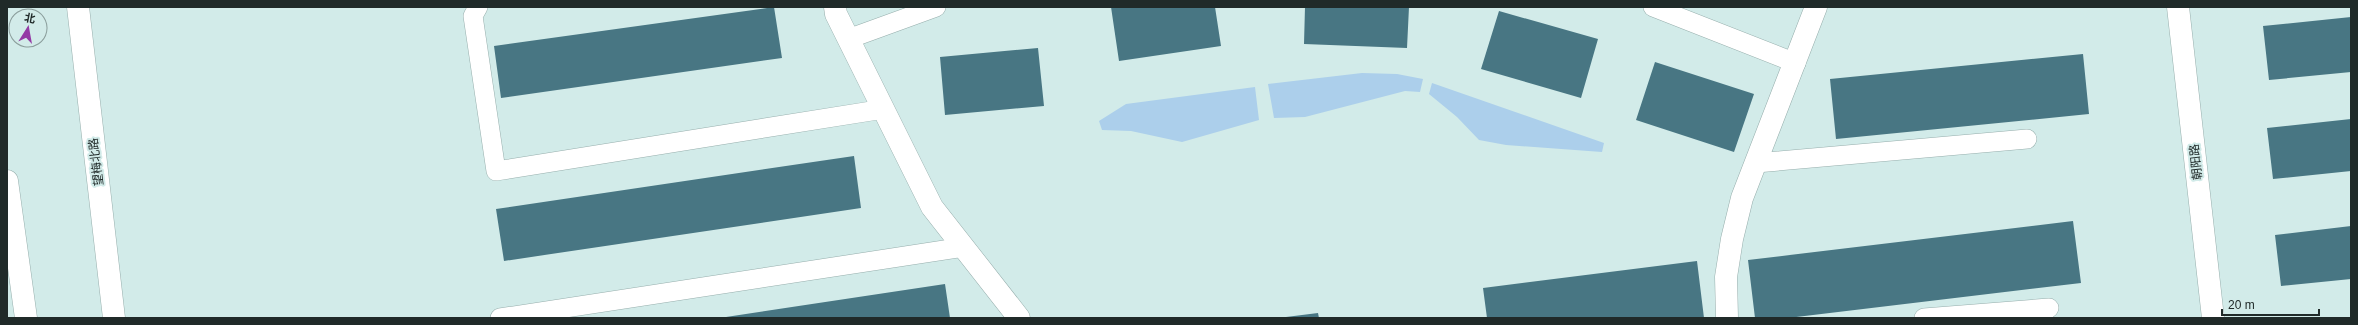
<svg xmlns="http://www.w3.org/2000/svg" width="2358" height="325" font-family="Arial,'Noto Sans SC',sans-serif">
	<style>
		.water { fill: #accfeb }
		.building { fill: #487683 }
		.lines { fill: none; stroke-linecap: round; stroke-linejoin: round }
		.service-casing { stroke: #96aeac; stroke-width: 20 }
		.minor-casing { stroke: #96aeac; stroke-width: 23 }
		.secondary-casing { stroke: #96aeac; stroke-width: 23 }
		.service { stroke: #fff; stroke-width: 19 }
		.minor { stroke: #fff; stroke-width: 22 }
		.secondary { stroke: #fff; stroke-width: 22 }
		.labels { text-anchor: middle; stroke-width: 4; stroke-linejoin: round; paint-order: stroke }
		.street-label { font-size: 12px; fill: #202a29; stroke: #d2ebe9 }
	</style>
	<rect width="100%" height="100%" fill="#d2ebe9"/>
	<path class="water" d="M1362 73 1397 74 1423 79 1420 92 1405 91 1305 117 1274 118 1268 84Z
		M1432 83 1604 143 1602 152 1506 145 1479 140 1457 117 1429 94Z
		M1255 87 1259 120 1182 142 1131 131 1102 130 1099 121 1126 104Z"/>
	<path class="building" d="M774 7 782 58 501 98 494 46Z
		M1111 7H1215L1221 46 1119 61Z
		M1305 7H1409L1407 48 1304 44Z
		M1499 11 1598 39 1581 98 1481 69Z
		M2351 17V72L2269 80 2263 26Z
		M1038 48 1044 106 945 115 940 57Z
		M2083 54 2089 114 1836 139 1830 79Z
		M1655 62 1754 94 1734 152 1636 120Z
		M2351 119V171L2273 179 2267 128Z
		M854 156 861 208 504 261 496 209Z
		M2073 221 2081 283 1788 318H1755L1748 260Z
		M2351 226V279L2281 286 2275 235Z
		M1697 261 1704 318H1487L1483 288Z
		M945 284 950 318H726V317Z
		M1318 313 1319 318H1286V317Z"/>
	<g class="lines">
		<defs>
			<path id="service" d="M478 7 473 16 496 171 884 109
				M1653 7 1796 63
				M848 39 936 7
				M1756 163 2027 139
				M500 318 964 247
				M1924 318 2049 308"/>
			<path id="minor" d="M835 7 836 14 932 207 1019 318
				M1727 318 1726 277 1732 239 1742 198 1816 7"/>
			<path id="secondary" d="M78 7 114 318
				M2178 7 2213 318
				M7 181 26 318"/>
		</defs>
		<use href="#service" class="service-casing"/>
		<use href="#minor" class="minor-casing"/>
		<use href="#secondary" class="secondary-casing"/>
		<use href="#service" class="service"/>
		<use href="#minor" class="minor"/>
		<use href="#secondary" class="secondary"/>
	</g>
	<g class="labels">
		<g class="street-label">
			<text transform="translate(96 162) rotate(-97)" y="4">望梅北路</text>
			<text transform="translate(2196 162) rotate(-96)" y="4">朝阳路</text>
		</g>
	</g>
	<rect width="2358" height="325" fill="none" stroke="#202a29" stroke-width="16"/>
	<g transform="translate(28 28) rotate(11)"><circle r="19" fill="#d2ebe9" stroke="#8b9e9c"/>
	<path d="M0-3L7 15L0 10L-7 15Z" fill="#943aa5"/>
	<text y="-6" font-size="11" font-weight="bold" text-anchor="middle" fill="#202a29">北</text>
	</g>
	<path d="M2222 309v6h97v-6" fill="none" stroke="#202a29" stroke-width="2"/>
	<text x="2228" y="309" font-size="12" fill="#202a29" stroke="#d2ebe9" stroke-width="3" paint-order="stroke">20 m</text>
</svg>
